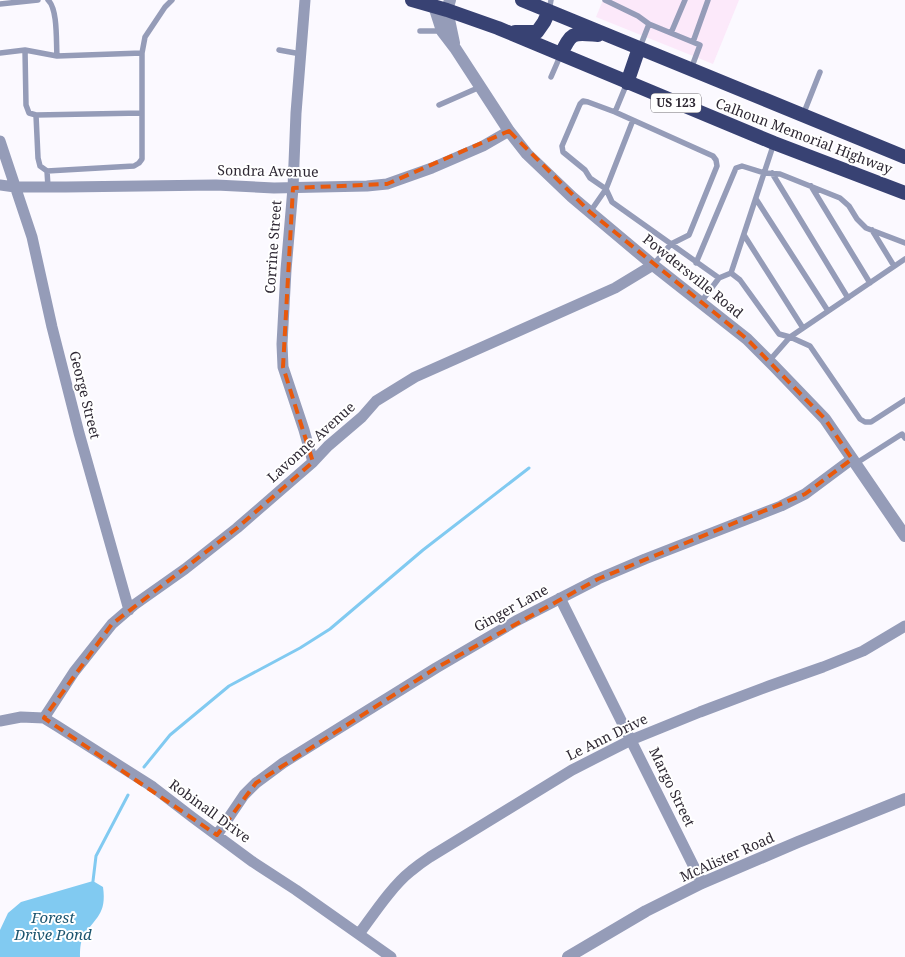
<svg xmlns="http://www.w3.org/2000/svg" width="905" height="957" font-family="'Noto Serif',serif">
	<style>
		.commercial { fill: #fce9fa }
		.water { fill: #81caf1 }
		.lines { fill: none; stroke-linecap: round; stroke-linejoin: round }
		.stream { stroke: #81caf1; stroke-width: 3 }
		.service { stroke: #959cb8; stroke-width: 5.5 }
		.minor { stroke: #959cb8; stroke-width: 11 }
		.tertiary { stroke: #959cb8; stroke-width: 12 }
		.trunk { stroke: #384273; stroke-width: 14 }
		.marked { fill: none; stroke: #e8590c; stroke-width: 4; stroke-dasharray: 10 6; stroke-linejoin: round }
		.labels { text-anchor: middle; stroke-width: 4; stroke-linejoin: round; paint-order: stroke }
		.shield { fill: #fff; stroke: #6d6971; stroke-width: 1 }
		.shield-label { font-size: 12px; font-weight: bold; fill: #2f2934 }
		.street-label { font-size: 14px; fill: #2f2934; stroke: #fff }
		.water-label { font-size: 15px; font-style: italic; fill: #1b546f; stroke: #fff }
	</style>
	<rect width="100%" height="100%" fill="#fbf9ff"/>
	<path class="commercial" d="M603 0H739L713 64 596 17Z"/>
	<path class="water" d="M93 881 103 887C107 915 95 917 83 937 80 943 80 951 80 957H0V930L8 913 21 902Z"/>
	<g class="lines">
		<path class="stream" d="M144 767 170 735 229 686 300 648 330 629 423 550 529 468
			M93 881 96 856 128 795"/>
		<path class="service" d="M48 0C58 9 56 42 57 56L142 53 145 37 165 7 172 0
			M605 0 638 16 649 24 640 47
			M0 4 38 0
			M549 11 551 0
			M649 24 700 45 691 69
			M420 31H442
			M671 33 685 0
			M693 42 708 0
			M25 50 26 105 29 113 36 115 142 113V53
			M279 50 301 54
			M0 53 25 50 57 56
			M551 77 561 54
			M439 105 480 87
			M615 112 627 83
			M36 115 38 158 40 166 47 171 48 187
			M803 115 820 72
			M47 171 134 166 139 163 142 159V113
			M772 173 848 298
			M811 186 870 283
			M756 199 828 311
			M590 212 606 189 633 120
			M872 230 894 266
			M744 235 803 328
			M696 263 736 168 742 166 764 173 780 174 840 198 849 206 857 219 866 228 905 243
			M653 265 671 244 689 235 717 166 716 160 713 156 615 112 588 102 583 101 580 104 562 146 563 152 585 170 590 178 606 189 612 202 719 278 731 273 740 280 779 334 790 337 810 346 860 419 865 422H871L905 400
			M731 273 774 143
			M701 302 719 278
			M769 361 790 337 905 259
			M855 464 902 434 905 438"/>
		<path class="minor" d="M305 0 296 113 293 188 286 270 282 344 283 367 304 430 313 462
			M0 141 32 237 52 327 79 433 129 610
			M0 185 15 187H66L216 185 274 188 367 186 387 184 432 168 483 146 509 131
			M560 598 702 883
			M44 718 74 672 112 624 134 605 185 569 237 528 313 462 328 446 362 417 376 401 415 377 615 288 653 265
			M0 721 21 717 44 718 57 726 153 787 192 817 253 862 296 890 391 957
			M217 835 244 795 256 783 283 763 436 668 516 621 598 579 645 559 781 506 805 494 852 459
			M359 934C373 915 392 886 411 871 417 866 424 861 430 857L572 770 631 740 700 712 769 686 823 667 863 651 905 626"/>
		<path class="tertiary" d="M450 0 447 10 454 43
			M434 6 442 31 455 48 509 131 527 154 572 197 653 265 747 339 774 366 825 419 905 536
			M568 957 646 911 702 883 798 842 905 799"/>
		<path class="trunk" d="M412 0 447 10 498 28 774 143 905 193
			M522 0 905 157
			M515 32H537L544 22 549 11
			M561 54C572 31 573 33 598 35
			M627 83 639 48"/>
	</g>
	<path class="marked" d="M509 131 590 212 747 339 825 419 852 459 805 494 598 579 436 668 256 783 217 835 44 718 112 624 237 528 313 462 283 367 293 188 387 184Z"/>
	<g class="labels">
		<rect class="shield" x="651" y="93.5" width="50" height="19" rx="4"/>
		<g class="shield-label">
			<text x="676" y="107">US 123</text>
		</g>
		<g class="street-label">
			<text transform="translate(804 136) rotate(21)" y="5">Calhoun Memorial Highway</text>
			<text transform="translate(268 171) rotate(1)" y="5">Sondra Avenue</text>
			<text transform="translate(273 247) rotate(-86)" y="5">Corrine Street</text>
			<text transform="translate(693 276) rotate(39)" y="5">Powdersville Road</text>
			<text transform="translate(85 395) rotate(76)" y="5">George Street</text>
			<text transform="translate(311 442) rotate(-42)" y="5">Lavonne Avenue</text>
			<text transform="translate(511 608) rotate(-29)" y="5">Ginger Lane</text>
			<text transform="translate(607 737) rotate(-26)" y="5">Le Ann Drive</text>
			<text transform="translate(672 787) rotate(64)" y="5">Margo Street</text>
			<text transform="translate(210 811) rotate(36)" y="5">Robinall Drive</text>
			<text transform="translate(727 857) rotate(-24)" y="5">McAlister Road</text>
		</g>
		<g class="water-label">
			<text x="53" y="923">Forest<tspan x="53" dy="17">Drive Pond</tspan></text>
		</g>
	</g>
</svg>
